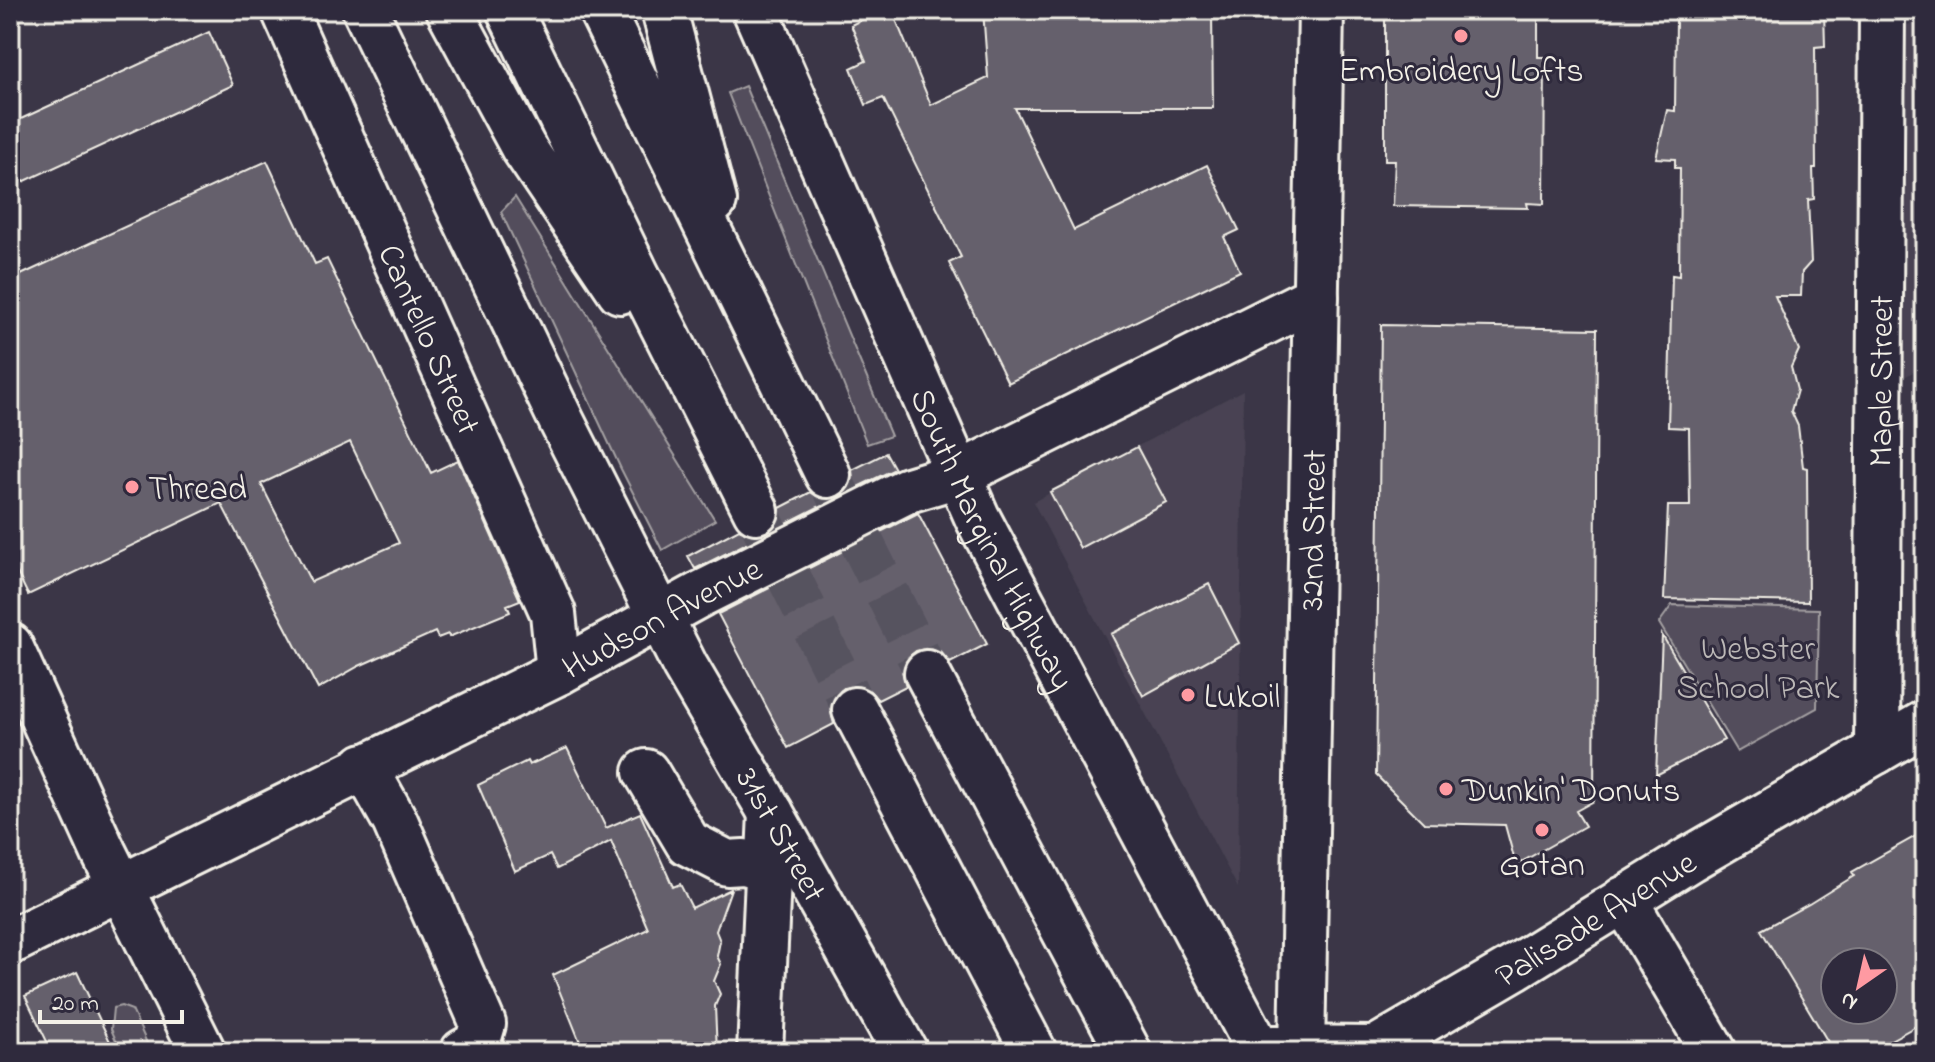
<svg xmlns="http://www.w3.org/2000/svg" width="1935" height="1062" font-family="'Indie Flower',sans-serif">
	<style>
		.built { fill: #484352 }
		.green { fill: #534e5c; stroke: #a4a0a2; stroke-width: 2 }
		.building { fill: #65616c; stroke: #f4f1e8; stroke-width: 2; fill-rule: evenodd }
		.lines { fill: none; stroke-linecap: round; stroke-linejoin: round }
		.highway-tunnel { stroke: #57525f; stroke-width: 44; stroke-dasharray: 44 22; stroke-linecap: butt }
		.minor-casing { stroke: #f4f1e8; stroke-width: 50 }
		.major-casing { stroke: #f4f1e8; stroke-width: 50 }
		.highway-casing { stroke: #f4f1e8; stroke-width: 50 }
		.minor { stroke: #2f2a3d; stroke-width: 44 }
		.major { stroke: #2f2a3d; stroke-width: 44 }
		.highway { stroke: #2f2a3d; stroke-width: 44 }
		.poi-dot { fill: #ff9aa2; stroke: #2f2a3d; stroke-width: 3 }
		.labels { text-anchor: middle; stroke-width: 6; stroke-linejoin: round; paint-order: stroke }
		.poi-label { font-size: 34px; fill: #f4f1e8; stroke: #2f2a3d; text-anchor: start }
		.street-label { font-size: 34px; fill: #f4f1e8; stroke: #2f2a3d }
		.park-label { font-size: 34px; fill: #bcb8b7; stroke: #2f2a3d }
	</style>
	<rect width="100%" height="100%" fill="#3b3647"/>
	<filter id="ink" filterUnits="userSpaceOnUse"><feTurbulence type="fractalNoise" baseFrequency=".0125" numOctaves="2"/><feDisplacementMap in="SourceGraphic" scale="16" xChannelSelector="R" yChannelSelector="G"/><feConvolveMatrix kernelMatrix="1 2 1 2 8 2 1 2 1" color-interpolation-filters="sRGB"/></filter>
	<g filter="url(#ink)">
		<path class="built" d="M1925 24V365L1879 392 1882 25Z
			M1243 390 1238 888 1033 502Z"/>
		<path class="green" d="M745 86 891 436 867 444 728 93Z
			M515 197 715 520 662 550 621 469 501 212Z
			M1672 605 1819 609 1817 708 1737 752 1659 623Z
			M121 1006 132 1010 151 1052H121L111 1029 113 1008Z"/>
		<path class="building" d="M881 10H892L931 105 988 78 983 10H1031V13L1212 12 1213 108H1015L1074 230 1207 165 1239 230 1224 237 1240 271 1008 383 949 263 961 257 883 98 866 105 851 68 866 61 851 25Z
			M1385 10H1538V57H1545L1544 204 1527 203 1528 208 1393 206 1395 160H1385Z
			M1695 10H1824L1825 46 1815 47 1816 168H1813L1814 199 1808 200 1811 262 1802 272 1801 296H1775L1799 350 1791 367 1797 390 1791 411 1798 426 1803 467 1807 468 1808 602 1664 599 1668 506H1690L1689 428 1668 427 1672 275 1679 276 1680 168H1675V159L1656 158 1667 110 1675 111 1676 19 1688 18 1689 12Z
			M209 32 233 85 10 188V124Z
			M267 161 315 264 327 259 431 473 458 460 520 600 507 605 510 612 449 637 448 634 438 638 435 632 359 666 318 689 221 503 28 595 10 558V280ZM350 442 399 543 311 582 261 484Z
			M1381 325 1597 329 1594 801 1576 811 1585 826 1516 865 1505 825 1424 823 1376 775Z
			M1137 447 1166 502 1080 548 1050 492Z
			M886 453 895 469 841 495 849 488 853 478 852 470Z
			M811 492 826 500 836 498 769 532 777 524 780 508Z
			M918 513 987 644 950 663 940 651 929 648 916 651 906 659 902 671 906 686 878 700 868 689 857 685 844 688 834 696 830 708 834 724 788 748 718 614Z
			M739 529 754 536 765 534 695 569 688 556Z
			M1209 584 1239 643 1143 696 1111 634Z
			M1662 635 1724 740 1656 775Z
			M567 748 606 828 640 813 673 887 680 884 692 908 731 889 716 931 720 941 717 956 721 964 714 981 720 994 715 1006 717 1052H584L553 975 648 929 611 841 557 869 550 855 515 871 478 785 527 761 529 765Z
			M1925 831V1021L1869 1052H1834L1761 930 1809 904 1854 876 1852 872ZM1835 962H1883V1010H1835Z
			M77 972 115 1052H52L25 996Z"/>
		<g class="lines">
			<path class="highway-tunnel" d="M828 475 927 673
				M756 511 855 710"/>
			<defs>
				<g id="minor">
					<path id="s1" d="M284 10 553 613 559 672"/>
					<path d="M10 646 103 851 203 1052"/>
					<path id="s2" d="M1877 751 1882 10"/>
					<path d="M364 766 395 821 483 1024 477 1044 463 1052"/>
					<path d="M646 772 688 843 727 863 744 862 767 868"/>
					<path d="M1624 899 1714 1052"/>
					<path id="s3" d="M10 942 559 672 701 594 908 490 958 475 1316 297"/>
					<path d="M760 1052 771 813"/>
				</g>
				<g id="major">
					<path id="s4" d="M365 10 562 422 685 666 771 813 905 1052"/>
					<path id="s5" d="M755 10 977 517 1260 1052"/>
					<path id="s6" d="M1273 1048 1375 1049 1514 968 1690 859 1925 723"/>
					<path id="s7" d="M1302 1052 1321 10"/>
				</g>
				<path id="highway" d="M449 10 523 147 620 291
					M509 10 636 273 756 511
					M601 10 828 475
					M664 10 714 201
					M927 673 1128 1051
					M855 710 1034 1052"/>
			</defs>
			<use href="#minor" class="minor-casing"/>
			<use href="#major" class="major-casing"/>
			<use href="#highway" class="highway-casing"/>
			<use href="#minor" class="minor"/>
			<use href="#major" class="major"/>
			<use href="#highway" class="highway"/>
		</g>
	</g>
	<g class="poi-dot">
		<circle cx="1461" cy="36" r="8"/>
		<circle cx="132" cy="487" r="8"/>
		<circle cx="1188" cy="695" r="8"/>
		<circle cx="1446" cy="789" r="8"/>
		<circle cx="1542" cy="830" r="8"/>
	</g>
	<g class="labels">
		<g class="poi-label">
			<text x="1461" y="81" text-anchor="middle">Embroidery Lofts</text>
			<text x="148" y="499">Thread</text>
			<text x="1204" y="707">Lukoil</text>
			<text x="1462" y="801">Dunkin' Donuts</text>
			<text x="1542" y="875" text-anchor="middle">Gotan</text>
		</g>
		<g class="street-label">
			<text dy="12" stroke="none"><textPath href="#s1" startOffset="360">Cantello Street</textPath></text>
			<text dy="12" stroke="none"><textPath href="#s2" startOffset="370">Maple Street</textPath></text>
			<text dy="12" stroke="none"><textPath href="#s7" startOffset="522">32nd Street</textPath></text>
			<text dy="12" stroke="none"><textPath href="#s5" startOffset="580">South Marginal Highway</textPath></text>
			<text dy="12" stroke="none"><textPath href="#s3" startOffset="728">Hudson Avenue</textPath></text>
			<text dy="12" stroke="none"><textPath href="#s4" startOffset="924">31st Street</textPath></text>
			<text dy="12" stroke="none"><textPath href="#s6" startOffset="358">Palisade Avenue</textPath></text>
		</g>
		<g class="park-label">
			<text x="1758" y="659">Webster<tspan x="1758" dy="39">School Park</tspan></text>
		</g>
	</g>
	<rect width="1935" height="1062" fill="none" stroke="#2f2a3d" stroke-width="40"/>
	<rect x="20" y="20" width="1895" height="1022" fill="none" stroke="#f4f1e8" stroke-width="3" filter="url(#ink)"/>
	<g transform="translate(1859 986) rotate(214)"><circle r="38" fill="#2f2a3d" stroke="#7e7a81" stroke-width="2"/>
	<path d="M0-6L14 30L0 20L-14 30Z" fill="#ff9aa2"/>
	<text y="-12" font-size="22" font-weight="bold" text-anchor="middle" fill="#f4f1e8">N</text>
	</g>
	<path d="M40 1010v12h142v-12" fill="none" stroke="#f4f1e8" stroke-width="4"/>
	<text x="52" y="1010" font-size="24" fill="#f4f1e8" stroke="#2f2a3d" stroke-width="6" paint-order="stroke">20 m</text>
</svg>
